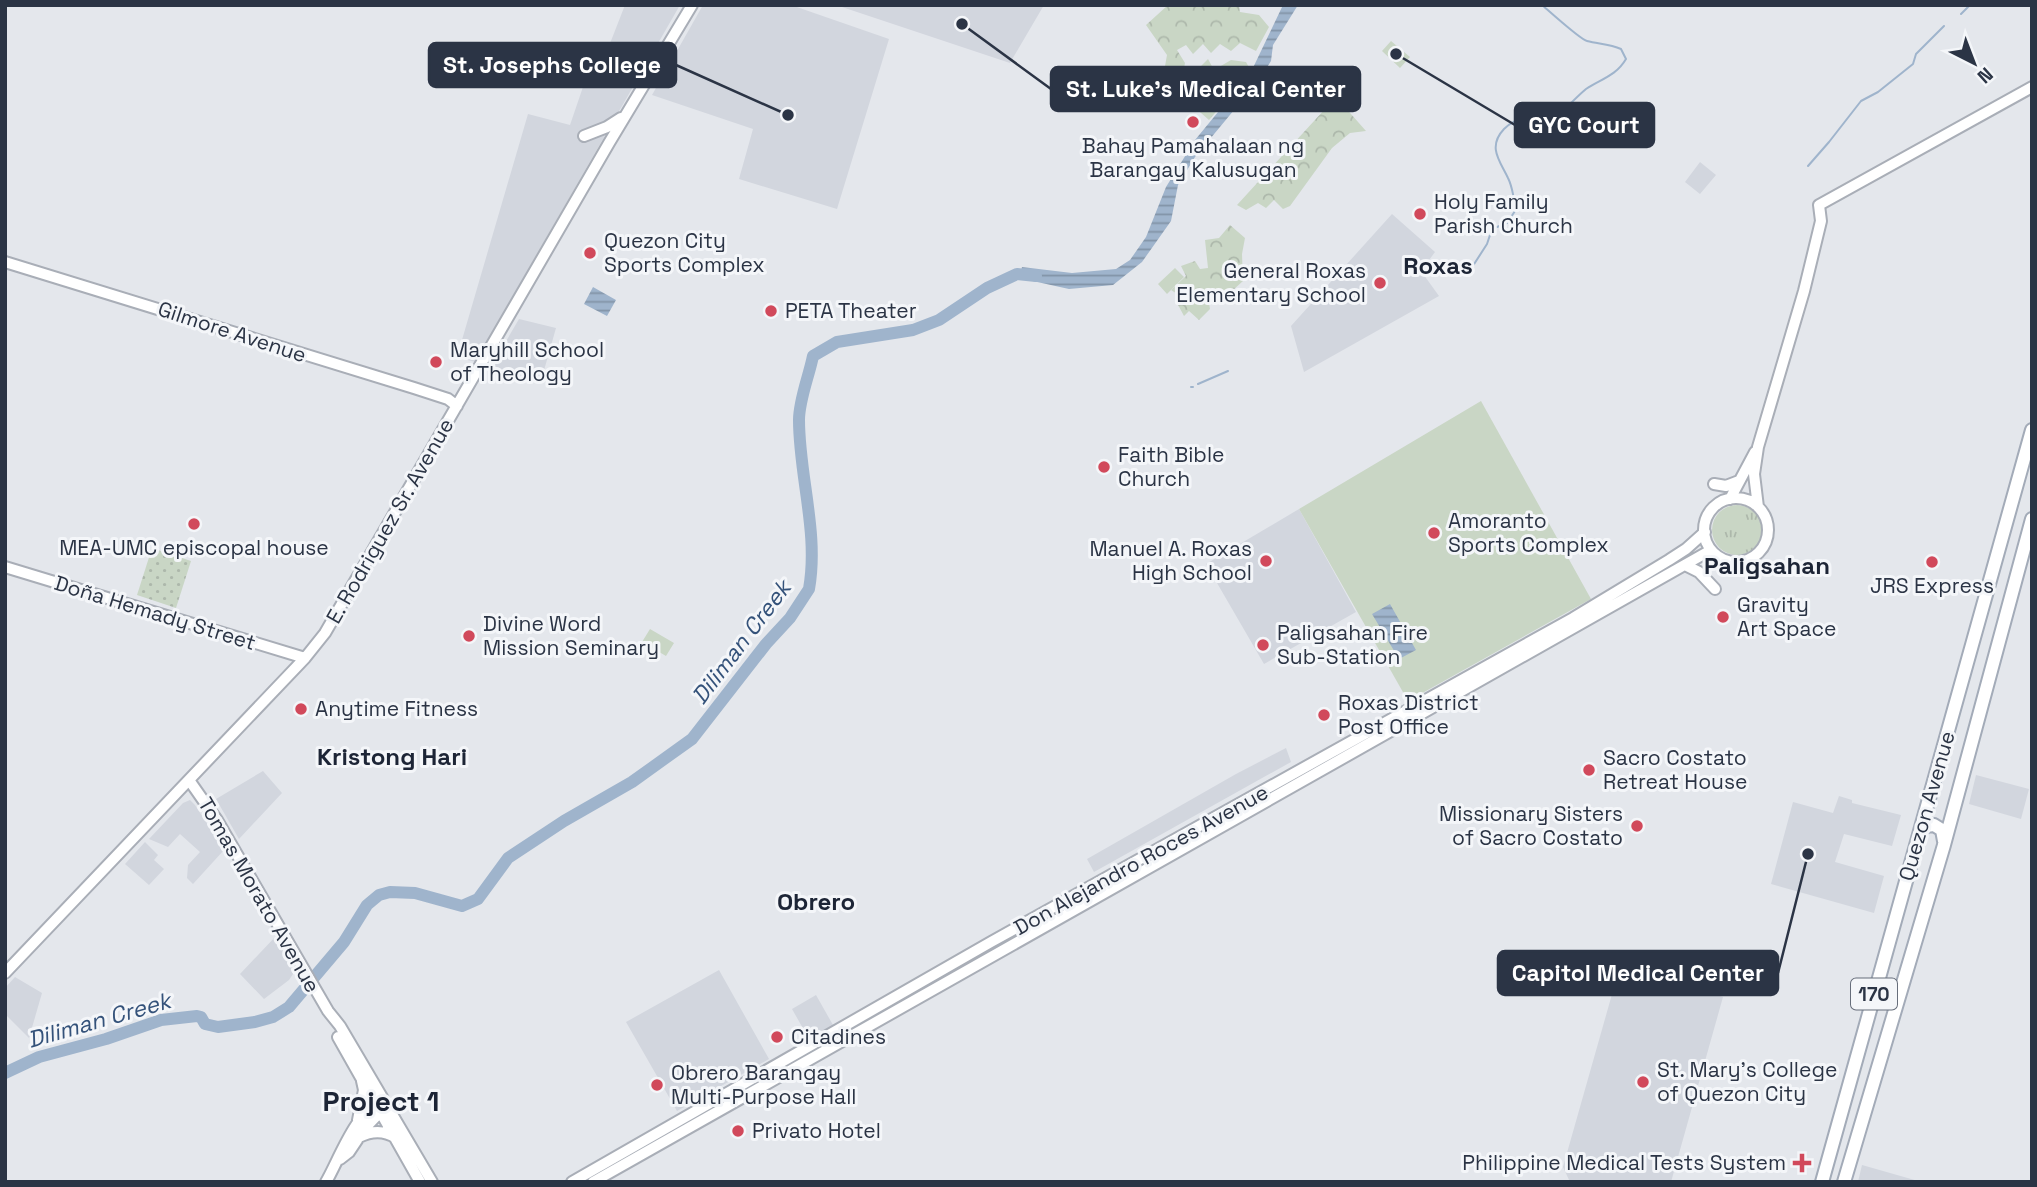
<svg xmlns="http://www.w3.org/2000/svg" width="2037" height="1187" font-family="'Space Grotesk',sans-serif">
	<style>
		.built { fill: #d2d6de }
		.grass { fill: url(#grass-dots) }
		.forest { fill: url(#forest-crowns) }
		.park { fill: url(#park-tufts) }
		.pitch { fill: #c9d6c5 }
		.water { fill: url(#water-rules) }
		.lines { fill: none; stroke-linecap: round; stroke-linejoin: round }
		.stream { stroke: #9fb4cc; stroke-width: 2 }
		.river { stroke: #9fb4cc; stroke-width: 12 }
		.secondary-casing { stroke: #a9aeb7; stroke-width: 14 }
		.primary-casing { stroke: #a3abb8; stroke-width: 16 }
		.secondary { stroke: #fff; stroke-width: 10 }
		.primary { stroke: #fff; stroke-width: 12 }
		.poi-dot { fill: #d1495b; stroke: #f4f6f9; stroke-width: 2.5 }
		.labels { text-anchor: middle; stroke-width: 6; stroke-linejoin: round; paint-order: stroke }
		.shield { fill: #f4f6f9; stroke: #676e7b; stroke-width: 2 }
		.shield-label { font-size: 19px; font-weight: bold; fill: #2b3445 }
		.poi-label { font-size: 21px; fill: #2b3445; stroke: #f4f6f9; text-anchor: start }
		.street-label { font-size: 21px; fill: #2b3445; stroke: #f4f6f9 }
		.water-label { font-size: 23px; font-style: italic; fill: #34527a; stroke: #f4f6f9 }
		.quarter-label { font-size: 24px; font-weight: bold; fill: #1d2536; stroke: #f4f6f9 }
		.district-label { font-size: 28px; font-weight: bold; fill: #1d2536; stroke: #f4f6f9 }
		.leader { fill: none; stroke: #2b3445; stroke-width: 2.5 }
		.callout-dot { fill: #2b3445; stroke: #f4f6f9; stroke-width: 2.5 }
		.callout { fill: #2b3445; stroke: #2b3445; stroke-width: 2.5 }
		.callout-label { font-size: 23px; text-anchor: middle; font-weight: bold; fill: #fff }
	</style>
	<defs>
		<pattern id="grass-dots" width="8" height="8" patternUnits="userSpaceOnUse" patternTransform="scale(1.75)"><rect width="8" height="8" fill="#c9d6c5"/><path d="M2 2h.1M6 6h.1" fill="none" stroke="#adb8ab" stroke-width="1.8" stroke-linecap="round"/></pattern>
		<pattern id="forest-crowns" width="20" height="18" patternUnits="userSpaceOnUse" patternTransform="scale(1.75)"><rect width="20" height="18" fill="#c9d6c5"/><path d="M2 6a3 3 0 1 1 6 0M12 15a3 3 0 1 1 6 0" fill="none" stroke="#adb8ab"/></pattern>
		<pattern id="park-tufts" width="24" height="20" patternUnits="userSpaceOnUse" patternTransform="scale(1.75)"><rect width="24" height="20" fill="#c9d6c5"/><path d="M3 7l-1-3M5 7V3M7 7l1-3M15 17l-1-3M17 17v-4M19 17l1-3" fill="none" stroke="#adb8ab"/></pattern>
		<pattern id="water-rules" width="6" height="5" patternUnits="userSpaceOnUse" patternTransform="scale(1.75)"><rect width="6" height="5" fill="#9fb4cc"/><path d="M0 2.5h6" fill="none" stroke="#8293a7"/></pattern>
	</defs>
	<rect width="100%" height="100%" fill="#e4e7ec"/>
	<path class="built" d="M625 5H680L475 362 457 357 528 114 570 125 584 84 593 87Z
		M703 5H791L889 39 837 209 739 179 753 129 652 95Z
		M836 5H1044L1010 63Z
		M1700 162 1716 175 1700 194 1685 182Z
		M1392 214 1435 252 1421 271 1439 296 1304 372 1291 326Z
		M519 319 556 328 541 381 491 367Z
		M1299 509 1356 612 1264 664 1206 564Z
		M1286 748 1291 762 1094 872 1087 859 1236 774Z
		M263 771 282 793 239 839 216 799Z
		M1976 775 2029 789 2021 819 1969 804Z
		M1839 796 1852 800V803L1901 815 1892 846 1844 834 1835 862 1884 876 1874 913 1771 884 1793 802 1833 813Z
		M190 800 195 805 224 850 193 884 187 878 188 865 200 852 180 834 168 847 149 839 183 803Z
		M145 842 158 855 154 860 164 869 149 885 125 864Z
		M276 936 295 971 289 980 264 999 240 974Z
		M1620 966 1723 997 1671 1182H1570L1563 1167Z
		M719 970 769 1059 677 1111 626 1022Z
		M15 977 42 993 29 1038 5 1014V988Z
		M816 995 833 1025 809 1039 792 1009Z
		M1862 1165 1918 1181V1182H1858Z"/>
	<path class="grass" d="M152 548 191 561 176 608 137 595Z"/>
	<path class="forest" d="M1168 5H1239L1240 12 1259 15 1269 27 1256 51 1240 43 1231 51 1220 44 1211 53 1203 44 1193 54 1186 45 1177 50 1185 63 1177 107 1158 105 1167 55 1146 25Z
		M1208 59 1214 70 1231 60 1246 62 1251 71 1209 120 1193 106 1198 69Z
		M1336 97 1366 131 1350 133 1332 148 1290 206 1283 209 1274 200 1266 208 1258 203 1246 210 1237 205Z
		M1230 225 1245 238 1242 254 1243 281 1220 302 1216 298 1209 303 1210 309 1199 320 1189 311 1184 316 1177 303 1182 297 1171 290 1186 276 1181 266 1195 261 1200 269 1208 268 1205 240 1219 238Z"/>
	<path class="park" d="M1712 530a25 25 0 1 1 50 0a25 25 0 1 1-50 0Z"/>
	<path class="pitch" d="M1391 41 1410 57 1400 68 1382 51Z
		M1175 268 1184 277 1167 294 1158 284Z
		M1481 401 1591 599 1408 701 1299 509Z
		M650 629 674 643 666 656 642 642Z"/>
	<path class="water" d="M1283 5H1298L1273 45 1271 61 1259 80 1195 157 1178 185 1171 221 1142 262 1113 285 1069 289 1019 278 1022 267 1072 273 1116 269 1130 260 1146 237 1166 187 1195 140 1251 72Z
		M593 287 616 300 607 316 584 304Z
		M1390 604 1416 650 1399 659 1372 614Z"/>
	<g class="lines">
		<path class="stream" d="M1542 5C1549 11 1581 40 1587 41 1599 44 1610 44 1621 49L1626 59C1616 76 1601 79 1586 89 1580 94 1574 100 1569 105
			M1961 14 1970 5
			M1808 166 1829 142 1861 101 1878 92 1913 64 1916 54 1944 26
			M1469 272 1487 244 1492 229 1507 223 1515 211C1515 202 1512 186 1508 178 1500 161 1487 147 1504 129 1518 115 1531 119 1550 122
			M1198 384 1228 371
			M1191 387H1193"/>
		<path class="river" d="M5 1073 39 1057 106 1039 161 1020 197 1016 201 1017 205 1024 218 1027 255 1022 273 1017 289 1007 344 942 367 905 379 895 390 892 415 893 462 906 478 899 508 858 564 821 632 782 692 739 766 644 790 618 809 589C819 533 799 476 799 420 799 400 809 376 813 356L837 342 913 330 939 320 987 288 1017 274 1036 276"/>
		<defs>
			<path id="secondary" d="M584 136 607 127 621 118
				M5 262 414 388 448 399 457 406
				M1714 484 1726 486 1739 481
				M1704 530a32 32 0 1 1 64 0a32 32 0 1 1-64 0Z
				M1730 499 1755 452
				M1758 507 1754 474 1758 447 1804 291 1821 221 1819 205 2032 87
				M1685 565 1699 572 1715 589
				M5 567 305 658
				M189 780 217 820 328 1011 340 1026 432 1182
				M5 973 305 658 325 633 609 143 692 5
				M338 1037 420 1182
				M358 1120 364 1090 362 1081
				M359 1137C371 1131 384 1130 396 1138
				M340 1159 349 1152 365 1128 386 1106
				M326 1182C338 1162 357 1108 381 1104
				M572 1182 991 942 1573 618 1669 560 1686 549 1705 532
				M593 1182 1711 550"/>
			<path id="primary" d="M1919 835 1925 826 1934 825 1942 830 1944 841
				M1822 1182 2032 430
				M1844 1182 1944 845 2032 519"/>
		</defs>
		<use href="#secondary" class="secondary-casing"/>
		<use href="#primary" class="primary-casing"/>
		<use href="#secondary" class="secondary"/>
		<use href="#primary" class="primary"/>
	</g>
	<g class="poi-dot">
		<circle cx="1193" cy="122" r="7"/>
		<circle cx="1420" cy="214" r="7"/>
		<circle cx="590" cy="253" r="7"/>
		<circle cx="1380" cy="283" r="7"/>
		<circle cx="771" cy="311" r="7"/>
		<circle cx="436" cy="362" r="7"/>
		<circle cx="1104" cy="467" r="7"/>
		<circle cx="194" cy="524" r="7"/>
		<circle cx="1434" cy="533" r="7"/>
		<circle cx="1266" cy="561" r="7"/>
		<circle cx="1932" cy="562" r="7"/>
		<circle cx="1723" cy="617" r="7"/>
		<circle cx="469" cy="636" r="7"/>
		<circle cx="1263" cy="645" r="7"/>
		<circle cx="301" cy="709" r="7"/>
		<circle cx="1324" cy="715" r="7"/>
		<circle cx="1589" cy="770" r="7"/>
		<circle cx="1637" cy="826" r="7"/>
		<circle cx="777" cy="1037" r="7"/>
		<circle cx="1643" cy="1082" r="7"/>
		<circle cx="657" cy="1085" r="7"/>
		<circle cx="738" cy="1131" r="7"/>
		<path d="M1798.5 1152.5h7v7h7v7h-7v7h-7v-7h-7v-7h7z"/>
	</g>
	<g class="labels">
		<rect class="shield" x="1851" y="978.5" width="46" height="31" rx="5"/>
		<g class="shield-label">
			<text x="1874" y="1001">170</text>
		</g>
		<g class="poi-label">
			<text x="1193" y="153" text-anchor="middle">Bahay Pamahalaan ng<tspan x="1193" dy="24">Barangay Kalusugan</tspan></text>
			<text x="1434" y="209">Holy Family<tspan x="1434" dy="24">Parish Church</tspan></text>
			<text x="604" y="248">Quezon City<tspan x="604" dy="24">Sports Complex</tspan></text>
			<text x="1366" y="278" text-anchor="end">General Roxas<tspan x="1366" dy="24">Elementary School</tspan></text>
			<text x="785" y="318">PETA Theater</text>
			<text x="450" y="357">Maryhill School<tspan x="450" dy="24">of Theology</tspan></text>
			<text x="1118" y="462">Faith Bible<tspan x="1118" dy="24">Church</tspan></text>
			<text x="1448" y="528">Amoranto<tspan x="1448" dy="24">Sports Complex</tspan></text>
			<text x="194" y="555" text-anchor="middle">MEA-UMC episcopal house</text>
			<text x="1252" y="556" text-anchor="end">Manuel A. Roxas<tspan x="1252" dy="24">High School</tspan></text>
			<text x="1932" y="593" text-anchor="middle">JRS Express</text>
			<text x="1737" y="612">Gravity<tspan x="1737" dy="24">Art Space</tspan></text>
			<text x="483" y="631">Divine Word<tspan x="483" dy="24">Mission Seminary</tspan></text>
			<text x="1277" y="640">Paligsahan Fire<tspan x="1277" dy="24">Sub-Station</tspan></text>
			<text x="1338" y="710">Roxas District<tspan x="1338" dy="24">Post Office</tspan></text>
			<text x="315" y="716">Anytime Fitness</text>
			<text x="1603" y="765">Sacro Costato<tspan x="1603" dy="24">Retreat House</tspan></text>
			<text x="1623" y="821" text-anchor="end">Missionary Sisters<tspan x="1623" dy="24">of Sacro Costato</tspan></text>
			<text x="791" y="1044">Citadines</text>
			<text x="1657" y="1077">St. Mary's College<tspan x="1657" dy="24">of Quezon City</tspan></text>
			<text x="671" y="1080">Obrero Barangay<tspan x="671" dy="24">Multi-Purpose Hall</tspan></text>
			<text x="752" y="1138">Privato Hotel</text>
			<text x="1786" y="1170" text-anchor="end">Philippine Medical Tests System</text>
		</g>
		<g class="street-label">
			<text transform="translate(232 332) rotate(18)" y="7">Gilmore Avenue</text>
			<text transform="translate(390 521) rotate(-60)" y="7">E. Rodriguez Sr. Avenue</text>
			<text transform="translate(155 613) rotate(17)" y="7">Doña Hemady Street</text>
			<text transform="translate(1927 806) rotate(-74)" y="7">Quezon Avenue</text>
			<text transform="translate(1141 860) rotate(-29)" y="7">Don Alejandro Roces Avenue</text>
			<text transform="translate(259 895) rotate(60)" y="7">Tomas Morato Avenue</text>
		</g>
		<g class="water-label">
			<text transform="translate(741 642) rotate(-53)" y="8">Diliman Creek</text>
			<text transform="translate(99 1020) rotate(-16)" y="8">Diliman Creek</text>
		</g>
		<g class="quarter-label">
			<text x="1438" y="274">Roxas</text>
			<text x="1767" y="574">Paligsahan</text>
			<text x="392" y="765">Kristong Hari</text>
			<text x="816" y="910">Obrero</text>
		</g>
		<g class="district-label">
			<text x="381" y="1111">Project 1</text>
		</g>
	</g>
	<path class="leader" d="M788 115L676 65M962 24L1051 89M1396 54L1515 125M1808 854L1778 973"/>
	<g class="callout-dot">
		<circle cx="788" cy="115" r="7"/>
		<circle cx="962" cy="24" r="7"/>
		<circle cx="1396" cy="54" r="7"/>
		<circle cx="1808" cy="854" r="7"/>
	</g>
	<g class="callout">
		<rect x="429" y="43" width="247" height="44" rx="7"/>
		<rect x="1051" y="67" width="309" height="44" rx="7"/>
		<rect x="1515" y="103" width="139" height="44" rx="7"/>
		<rect x="1498" y="951" width="280" height="44" rx="7"/>
	</g>
	<g class="callout-label">
		<text x="552" y="73">St. Josephs College</text>
		<text x="1206" y="97">St. Luke's Medical Center</text>
		<text x="1584" y="133">GYC Court</text>
		<text x="1638" y="981">Capitol Medical Center</text>
	</g>
	<rect width="2037" height="1187" fill="none" stroke="#2b3445" stroke-width="14"/>
	<g transform="translate(1974 63) rotate(138)" stroke="#f4f6f9" stroke-width="5" paint-order="stroke">
	<path d="M0-5L12 26L0 18L-12 26Z" fill="#2b3445"/>
	<text y="-10" font-size="19" font-weight="bold" text-anchor="middle" fill="#2b3445">N</text>
	</g>
</svg>
